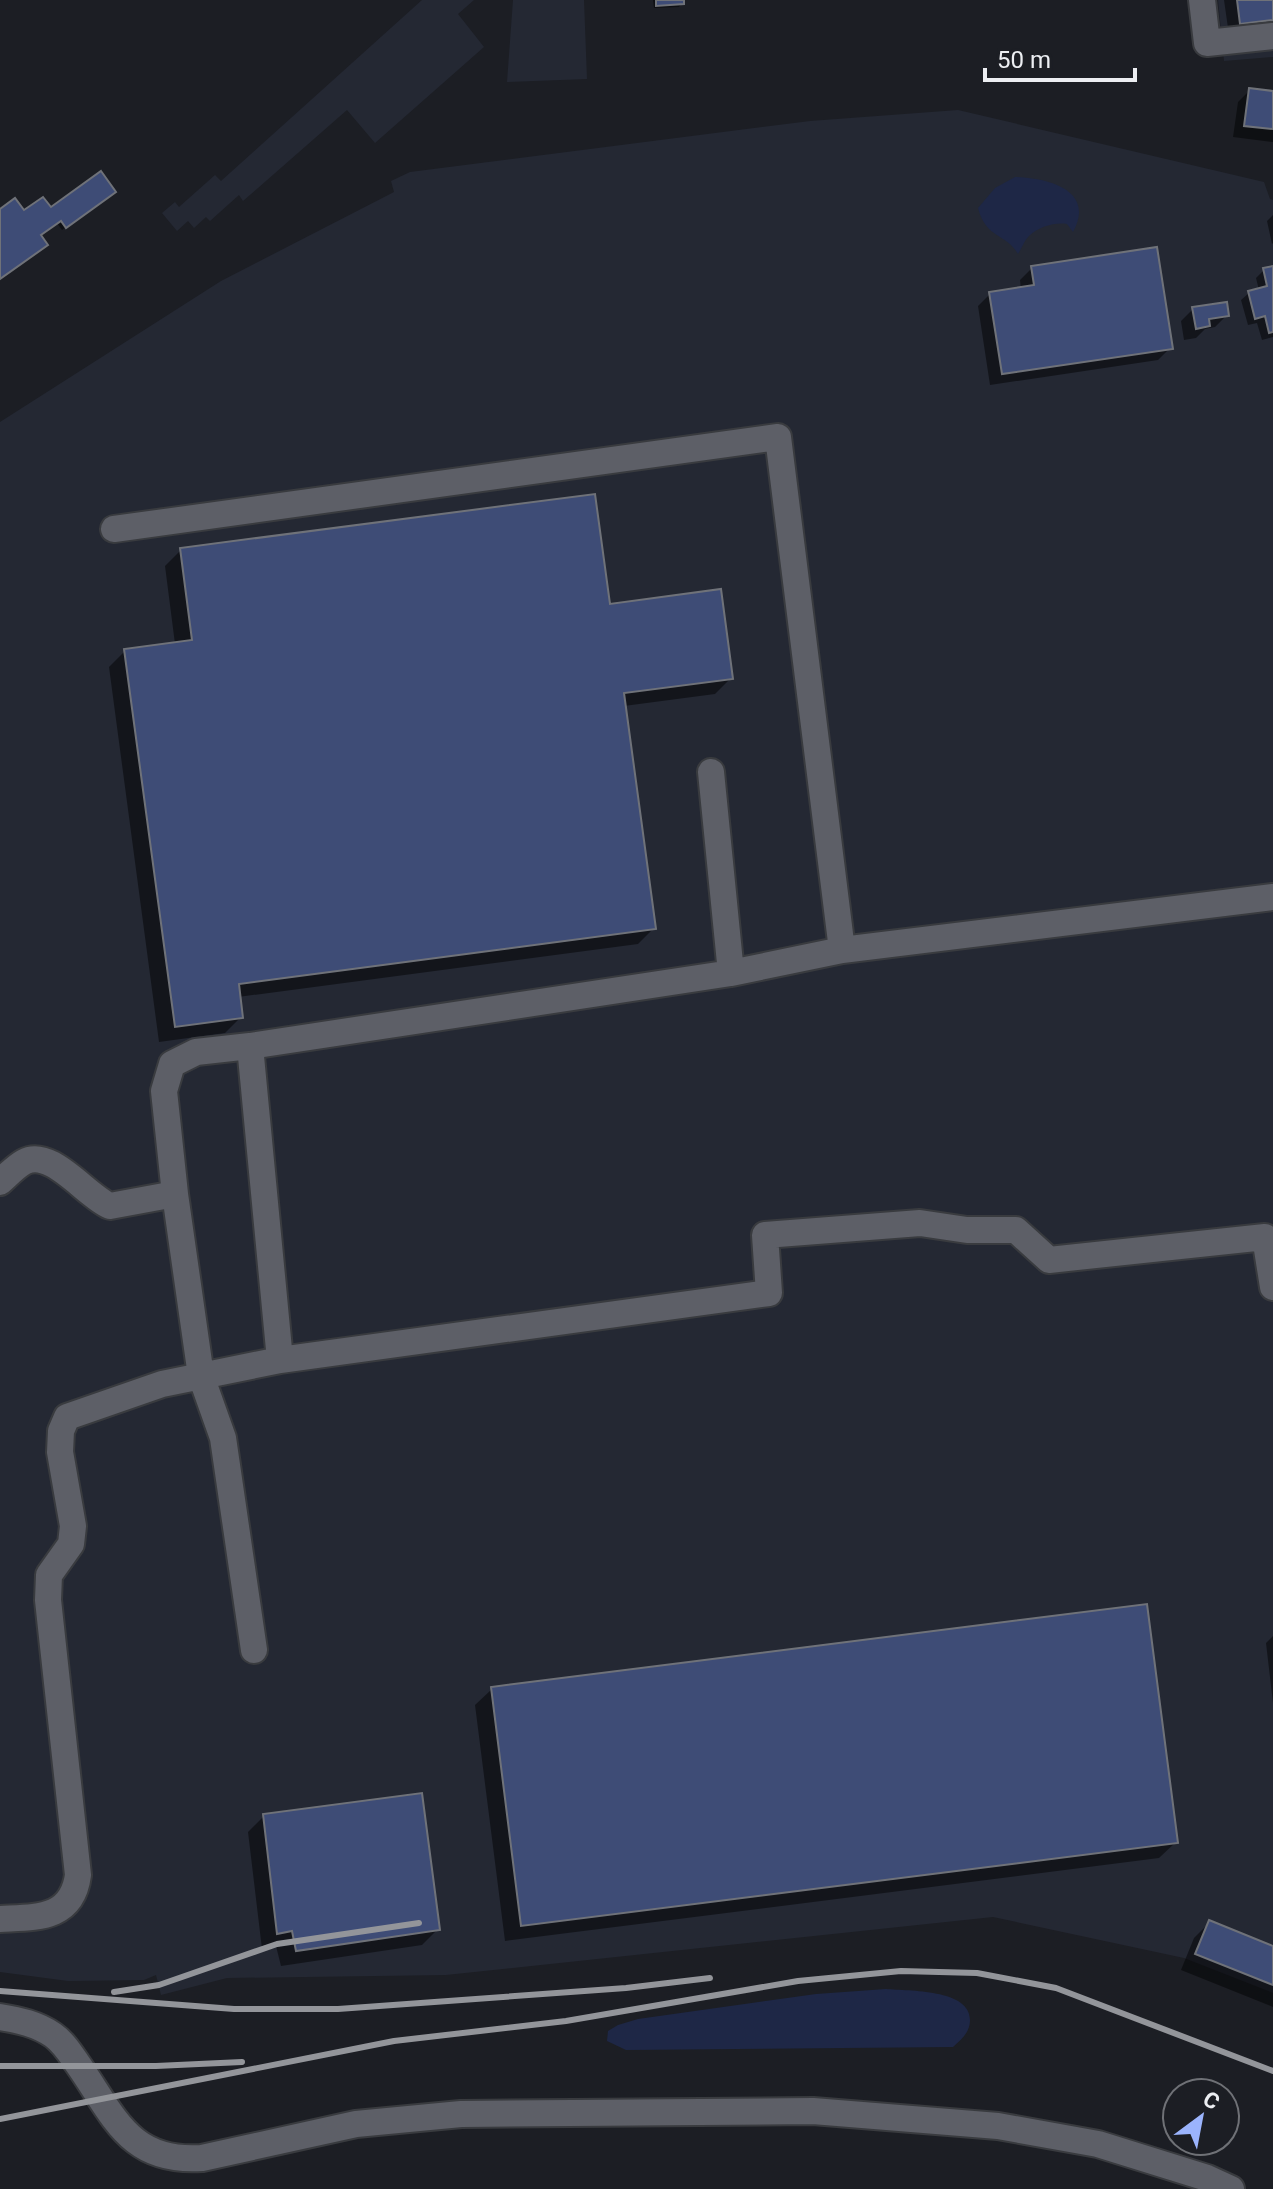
<svg xmlns="http://www.w3.org/2000/svg" width="1273" height="2189" font-family="Roboto,sans-serif">
	<style>
		.built { fill: #242833 }
		.green { fill: #1e2746 }
		.shadow { fill: #0007 }
		.building { fill: #3e4c76; stroke: #6f7279; stroke-width: 2 }
		.lines { fill: none; stroke-linecap: round; stroke-linejoin: round }
		.minor-casing { stroke: #393b3f; stroke-width: 30 }
		.minor { stroke: #5d5f67; stroke-width: 26 }
		.rail { stroke: #93959a; stroke-width: 6 }
	</style>
	<rect width="100%" height="100%" fill="#1c1e24"/>
	<path class="built" d="M422 0H474L458 14 484 47 375 143 347 110 243 201 239 195 210 221 206 217 194 228 188 221 177 231 162 213 175 202 179 207 215 175 221 181Z
		M513 0H584L587 79 507 82Z
		M1218 0H1273V57L1224 61Z
		M958 110 1264 182 1270 199 1273 200V1993L1184 1958 993 1917 446 1975 227 1978 161 1995 156 1975 144 1980 68 1981 0 1972V422L221 281 394 192 391 181 410 172 810 121Z"/>
	<path class="green" d="M1015 177C1048 178 1096 190 1073 232L1067 224C1055 222 1038 227 1029 236 1024 241 1022 248 1018 254 1006 233 986 239 978 208L995 188Z
		M886 1989C909 1991 970 1989 970 2020 970 2032 962 2039 953 2047L626 2050 607 2041 608 2031 618 2025 638 2019 816 1994Z"/>
	<path class="shadow" d="M653 0H682V3L679 7 654 8Z
		M1224 0H1273V30L1229 35Z
		M1250 90 1273 93V142L1233 137 1238 102Z
		M110 195 62 230 57 223 39 235 0 278V211L23 213 50 210Z
		M1273 215V243L1272 244 1267 221Z
		M1032 268 1170 348 1158 360 990 385 978 306 990 294 1021 289 1020 280Z
		M1273 268V337L1262 340 1257 323 1248 325 1241 300 1249 293 1259 290 1256 278 1264 270Z
		M1193 309 1227 315 1215 327 1205 329 1196 338 1184 340 1181 321Z
		M181 550 608 606 731 678 715 694 624 706 654 928 638 944 238 997 241 1017 225 1033 159 1042 109 667 125 651 175 644 165 566Z
		M1273 1636V1703L1266 1643Z
		M492 1689 1176 1842 1159 1858 505 1941 475 1705Z
		M264 1816 438 1929 422 1945 281 1966 276 1946 262 1949 248 1832Z
		M1210 1922 1273 1948V2007L1181 1970 1194 1938Z"/>
	<path class="building" d="M656 0H684V4L656 6Z
		M1237 0H1273V20L1240 24Z
		M1249 88 1273 91V129L1244 126Z
		M101 171 116 192 66 228 61 221 41 235 48 245 0 279V209L15 198 24 210 43 197 51 207Z
		M1157 247 1173 349 1002 374 989 292 1034 285 1031 266Z
		M1273 266V332L1269 333 1265 316 1255 319 1248 291 1267 286 1263 268Z
		M1227 302 1229 316 1209 319 1210 326 1196 329 1192 307Z
		M595 494 610 604 721 589 733 679 624 693 656 929 239 984 243 1018 175 1027 124 649 192 640 180 548Z
		M1147 1604 1178 1843 521 1926 491 1687Z
		M422 1793 440 1930 296 1951 292 1931 277 1934 263 1814Z
		M1209 1920 1273 1946V1985L1195 1954Z"/>
	<g class="lines">
		<defs>
			<path id="minor" d="M1202 0 1207 43 1273 36
				M114 529 778 437 842 950
				M711 772 731 973
				M1273 897 842 950 731 973 250 1046 280 1360 769 1293 765 1235 920 1223 967 1230H1016L1049 1260 1265 1237 1273 1287
				M0 1182C7 1176 15 1167 24 1162 51 1147 86 1196 110 1206L175 1194 201 1376 223 1438 254 1650
				M175 1194 164 1091 172 1064 196 1052 250 1046
				M0 1919C36 1917 72 1920 78 1875L48 1600 49 1575 71 1544 73 1526 60 1452 61 1431 67 1417 162 1384 280 1360
				M0 2017C19 2020 37 2024 53 2035 63 2042 70 2053 77 2063 114 2115 128 2163 202 2158L356 2124 461 2114 813 2111 998 2126 1098 2144 1207 2178 1231 2189"/>
		</defs>
		<use href="#minor" class="minor-casing"/>
		<use href="#minor" class="minor"/>
		<path class="rail" d="M0 1991 234 2009H338L626 1988 710 1978
			M114 1992 159 1985 277 1944 419 1923
			M0 2066H156L242 2062
			M0 2119 394 2041 566 2021 798 1981 901 1971 977 1973 1056 1988 1273 2071"/>
	</g>
	<g transform="translate(1201 2117) rotate(32)"><circle r="38" fill="#1c1e24" stroke="#6f7176" stroke-width="2"/>
	<path d="M0-6L14 30L0 20L-14 30Z" fill="#9bb4fd"/>
	<text y="-12" font-size="22" font-weight="bold" text-anchor="middle" fill="#eceef2">С</text>
	</g>
	<path d="M985 68v12h150v-12" fill="none" stroke="#eceef2" stroke-width="4"/>
	<text x="997" y="68" font-size="24" fill="#eceef2" stroke="#1c1e24" stroke-width="6" paint-order="stroke">50 m</text>
</svg>
